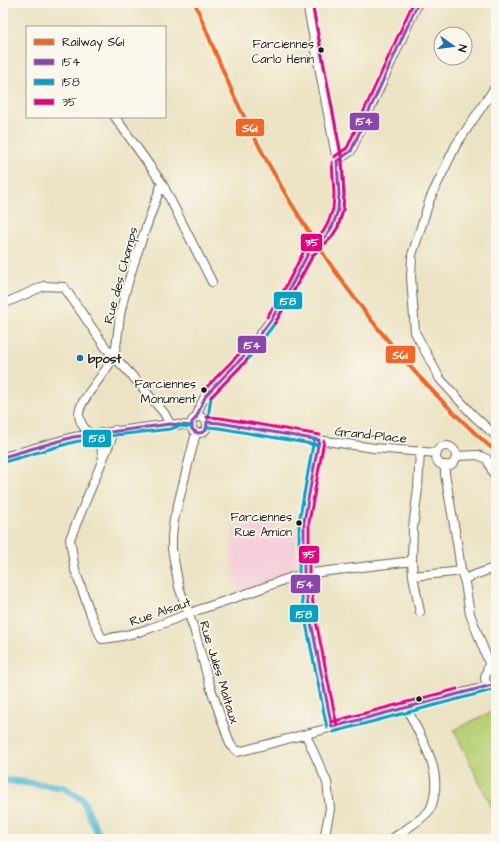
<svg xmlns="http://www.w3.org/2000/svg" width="499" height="842" font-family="'Architects Daughter',sans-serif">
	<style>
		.built { fill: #f5cfd9 }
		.garden { fill: #b8cf73; stroke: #6a7648 }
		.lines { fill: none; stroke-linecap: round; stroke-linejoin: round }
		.canal { stroke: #56bdd3; stroke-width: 7 }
		.minor-casing { stroke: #646256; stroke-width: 10 }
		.minor { stroke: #fff; stroke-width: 8 }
		.bus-1-casing { stroke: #fbf7ec; stroke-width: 6 }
		.bus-2-casing { stroke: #fbf7ec; stroke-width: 6 }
		.bus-3-casing { stroke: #fbf7ec; stroke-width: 6 }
		.bus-1 { stroke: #8e44ad; stroke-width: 3 }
		.bus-2 { stroke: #01a2c5; stroke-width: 3 }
		.bus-3 { stroke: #e5007d; stroke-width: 3 }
		.rail-1-casing { stroke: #fbf7ec; stroke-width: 7 }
		.rail-1 { stroke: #f26522; stroke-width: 4 }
		.bus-dot { fill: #1c1c1c; stroke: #fbf7ec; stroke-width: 1.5 }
		.poi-dot { fill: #1f6fb2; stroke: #fbf7ec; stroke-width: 1.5 }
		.labels { text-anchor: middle; stroke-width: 3.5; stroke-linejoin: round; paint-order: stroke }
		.bus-label { font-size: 12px; fill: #1c1c1c; stroke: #fbf7ec; text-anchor: end }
		.street-label { font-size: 13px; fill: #1c1c1c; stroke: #fbf7ec }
		.poi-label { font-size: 13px; font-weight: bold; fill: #1c1c1c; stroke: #fbf7ec; text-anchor: start }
		.line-badge { stroke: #fbf7ec; stroke-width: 1.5 }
		.badge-label { font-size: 11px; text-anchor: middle; font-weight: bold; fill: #fff }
	</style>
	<rect width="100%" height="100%" fill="#fbf7ec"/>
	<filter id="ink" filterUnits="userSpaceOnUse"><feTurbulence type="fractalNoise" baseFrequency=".025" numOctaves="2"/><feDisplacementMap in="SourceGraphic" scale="8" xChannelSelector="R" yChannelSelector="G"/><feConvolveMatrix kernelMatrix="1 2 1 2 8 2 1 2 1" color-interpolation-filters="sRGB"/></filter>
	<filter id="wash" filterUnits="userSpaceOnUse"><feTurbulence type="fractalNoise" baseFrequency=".012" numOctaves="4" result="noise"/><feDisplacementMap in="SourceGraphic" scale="16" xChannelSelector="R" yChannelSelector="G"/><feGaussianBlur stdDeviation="0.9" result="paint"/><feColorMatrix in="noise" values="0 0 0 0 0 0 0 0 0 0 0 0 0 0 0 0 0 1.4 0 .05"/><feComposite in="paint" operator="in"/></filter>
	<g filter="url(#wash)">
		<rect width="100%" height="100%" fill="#ebe3c3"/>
		<path class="built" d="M270 526 296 528 295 573 238 593 231 557 233 527Z"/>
		<path class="garden" d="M496 709V816L454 730Z"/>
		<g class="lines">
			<path class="canal" d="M3 780 63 787 82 799 101 839"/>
		</g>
	</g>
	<g filter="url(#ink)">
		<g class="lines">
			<defs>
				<path id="minor" d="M496 86 456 145 430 199 412 255 411 277 415 332 440 379 473 415 496 436
					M115 117 162 183 212 282
					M337 161 351 151 418 3
					M3 304 44 286 64 287 106 348 136 380 164 413 170 424
					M191 425a8 8 0 1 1 16 0a8 8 0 1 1-16 0Z
					M196 418 201 404 206 395 243 357 271 320 289 290 309 252 327 235 333 225 338 210 339 194 337 161 307 3
					M207 422 220 423 319 440 374 448 437 453
					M115 430 70 539 75 570 91 615 102 639C133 636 158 626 187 614 209 606 232 599 254 591 271 585 286 578 304 574L412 561
					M196 433 174 520 172 536V549L179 587 194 629 210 686 230 744 238 752 496 684
					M319 440 304 522V574L309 612 332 727
					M436 456a10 10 0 1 1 20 0a10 10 0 1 1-20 0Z
					M456 456 478 455 487 459 496 480
					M3 457 73 437 89 435 170 424 192 426
					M103 458C102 455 102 450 101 447 94 434 81 431 79 415 78 401 106 373 113 358 118 346 118 324 121 310 131 266 147 225 162 183
					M445 465V474L457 542 461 570 465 583 470 614 489 663
					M492 568 496 577
					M413 576 454 572 461 570
					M464 579 496 567
					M420 612 413 576 412 561 413 528 418 488 420 451
					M487 687 485 678 489 663
					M306 735 327 782 330 809 324 839
					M392 839C404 830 419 822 429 811 432 807 433 802 434 797 441 765 419 736 407 708"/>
			</defs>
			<use href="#minor" class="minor-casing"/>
			<use href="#minor" class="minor"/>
			<defs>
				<path id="bus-1" d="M207 422 206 430C201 434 196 434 192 429V422L196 418 206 395 243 357 271 320 289 290 309 252 327 235 333 225 338 210 339 194 337 161 351 151 418 3
					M207 422 220 423 319 440
					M319 440 304 522V574L309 612 332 727
					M3 457 73 437 170 424 192 426
					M332 727 496 684"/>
				<path id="bus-2" d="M208 419 211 397 247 360 275 323 293 292 313 255 331 238 338 227 343 211 344 194 342 160 312 3
					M207 427 219 428 318 445
					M314 439 299 522V574L304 613 327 728
					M4 462 74 442 116 435 171 429 178 426 192 427
					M333 732 496 689"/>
				<path id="bus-3" d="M312 3 342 160
					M334 157 347 148 413 3
					M267 317 285 288 305 249 323 232 328 223 333 209 334 194 332 162
					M275 323 293 292 313 255 331 238 338 227 343 210 344 194 342 161
					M202 392 239 354
					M211 397 247 360
					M207 417 221 418 320 435
					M324 441 309 522V574L314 611 337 726
					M331 722 457 689"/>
			</defs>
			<use href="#bus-1" class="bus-1-casing"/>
			<use href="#bus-2" class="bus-2-casing"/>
			<use href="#bus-3" class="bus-3-casing"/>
			<use href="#bus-1" class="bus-1"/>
			<use href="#bus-2" class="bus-2"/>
			<use href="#bus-3" class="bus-3"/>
			<defs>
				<path id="rail-1" d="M195 3C208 35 221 67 235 98 297 230 386 356 496 452"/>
			</defs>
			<use href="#rail-1" class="rail-1-casing"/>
			<use href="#rail-1" class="rail-1"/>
		</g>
	</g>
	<g class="bus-dot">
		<circle cx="321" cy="50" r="3.5"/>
		<circle cx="204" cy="390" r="3.5"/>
		<circle cx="299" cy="523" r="3.5"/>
		<circle cx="419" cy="699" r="3.5"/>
	</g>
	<circle class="poi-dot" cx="80" cy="358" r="4"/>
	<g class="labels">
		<g class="bus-label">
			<text x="314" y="48">Farciennes<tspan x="314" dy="15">Carlo Henin</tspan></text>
			<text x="196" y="388">Farciennes<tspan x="196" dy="15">Monument</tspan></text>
			<text x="292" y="521">Farciennes<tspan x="292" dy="15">Rue Amion</tspan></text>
		</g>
		<g class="street-label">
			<text transform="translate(120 275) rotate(-75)" y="5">Rue des Champs</text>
			<text transform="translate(371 434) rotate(6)" y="5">Grand-Place</text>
			<text transform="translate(160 611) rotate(-19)" y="5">Rue Alsaut</text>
			<text transform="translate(220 672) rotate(73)" y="5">Rue Jules Maltaux</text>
		</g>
		<g class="poi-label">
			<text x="88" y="363">bpost</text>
		</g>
	</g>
	<g class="line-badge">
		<rect x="349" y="112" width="31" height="19" rx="4" fill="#8e44ad"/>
		<rect x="235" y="118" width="30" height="19" rx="4" fill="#f26522"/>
		<rect x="300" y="233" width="23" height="19" rx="4" fill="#e5007d"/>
		<rect x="273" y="291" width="30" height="19" rx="4" fill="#01a2c5"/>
		<rect x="237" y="335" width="30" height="19" rx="4" fill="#8e44ad"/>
		<rect x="385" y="345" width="31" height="19" rx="4" fill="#f26522"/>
		<rect x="82" y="429" width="30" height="19" rx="4" fill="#01a2c5"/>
		<rect x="298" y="545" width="22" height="19" rx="4" fill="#e5007d"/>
		<rect x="290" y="574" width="31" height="20" rx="4" fill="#8e44ad"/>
		<rect x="289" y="604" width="30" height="19" rx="4" fill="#01a2c5"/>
	</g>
	<g class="badge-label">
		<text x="364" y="125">154</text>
		<text x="250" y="132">S61</text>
		<text x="312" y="246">35</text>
		<text x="288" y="305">158</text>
		<text x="252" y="349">154</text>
		<text x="400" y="359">S61</text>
		<text x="97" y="442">158</text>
		<text x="309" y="558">35</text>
		<text x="305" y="588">154</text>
		<text x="304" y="618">158</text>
	</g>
	<rect width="499" height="842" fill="none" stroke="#fbf7ec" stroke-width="16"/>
	<rect x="26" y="26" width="140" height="92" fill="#fbf7ec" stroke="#a29f99"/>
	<rect x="34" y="39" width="20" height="6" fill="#f26522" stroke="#a29f99"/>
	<text x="62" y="46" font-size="12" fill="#1c1c1c">Railway S61</text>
	<rect x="34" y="59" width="20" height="6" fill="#8e44ad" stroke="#a29f99"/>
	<text x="62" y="66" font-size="12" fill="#1c1c1c">154</text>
	<rect x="34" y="79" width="20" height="6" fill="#01a2c5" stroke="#a29f99"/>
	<text x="62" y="86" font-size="12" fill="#1c1c1c">158</text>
	<rect x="34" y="99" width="20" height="6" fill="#e5007d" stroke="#a29f99"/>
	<text x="62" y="106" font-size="12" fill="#1c1c1c">35</text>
	<g transform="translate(453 46) rotate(104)"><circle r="19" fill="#fbf7ec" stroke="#a29f99"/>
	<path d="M0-3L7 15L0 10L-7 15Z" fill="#1f6fb2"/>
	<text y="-6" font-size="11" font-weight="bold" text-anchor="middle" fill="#1c1c1c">N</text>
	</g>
</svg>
